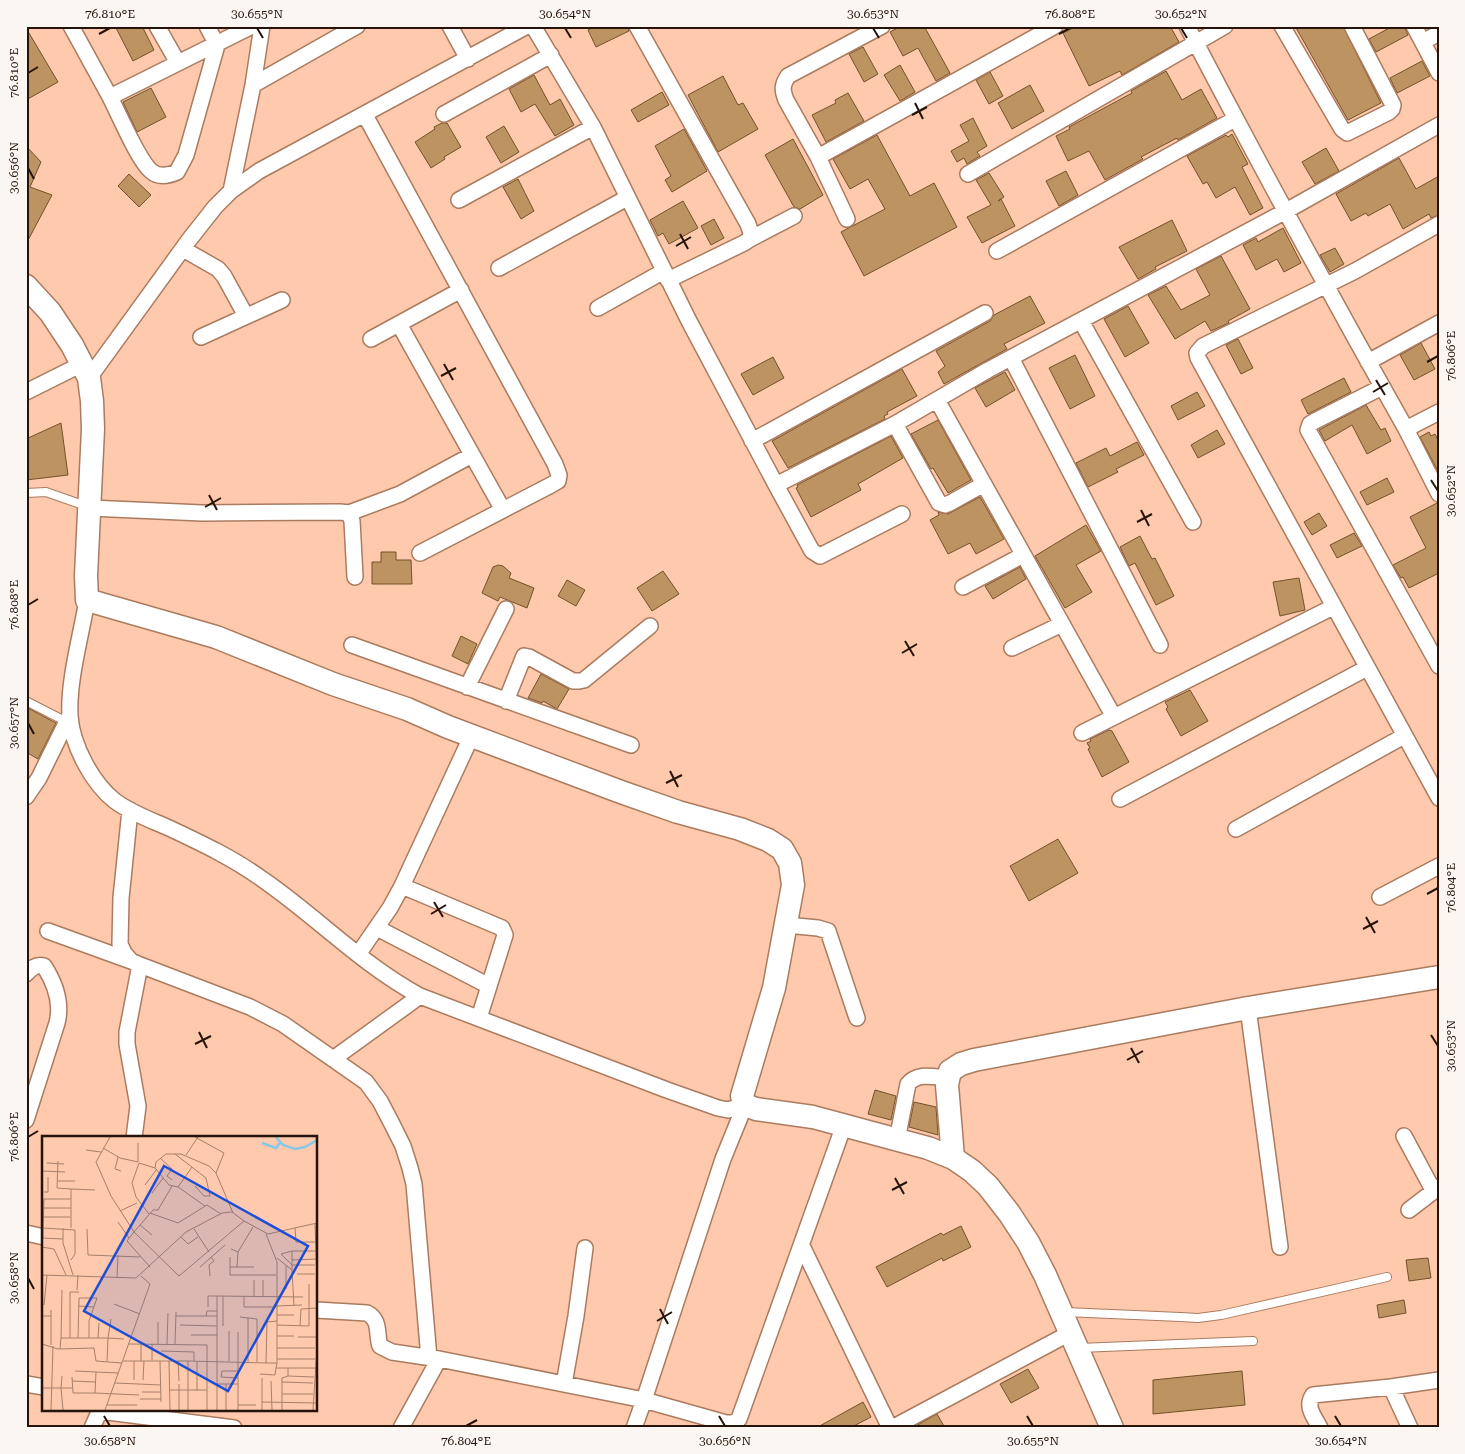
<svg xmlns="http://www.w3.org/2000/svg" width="1465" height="1454" font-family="'Roboto Serif',serif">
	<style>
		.building { fill: #bd9362; stroke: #735229 }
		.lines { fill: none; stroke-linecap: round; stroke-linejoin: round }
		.lane-casing { stroke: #ab7b5f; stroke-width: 10 }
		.street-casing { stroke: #ab7b5f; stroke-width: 18 }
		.secondary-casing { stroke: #ab7b5f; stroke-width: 25 }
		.lane { stroke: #fff; stroke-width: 8 }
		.street { stroke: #fff; stroke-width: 15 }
		.secondary { stroke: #fff; stroke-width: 22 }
		.ticks { fill: none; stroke: #261309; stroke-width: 2 }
		.inset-river { fill: none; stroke: #85c8e9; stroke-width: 2.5 }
		.inset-road { fill: none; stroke: #a8806b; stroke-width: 1 }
		.view { fill: #1d4ed8; fill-opacity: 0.15; stroke: #1d4ed8; stroke-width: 2.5 }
		.inset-edge { fill: none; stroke: #261309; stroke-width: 2.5 }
		.neatline { fill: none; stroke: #261309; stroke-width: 2 }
		.ticks-label { font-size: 12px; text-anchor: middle; fill: #261309 }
	</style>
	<rect width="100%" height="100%" fill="#fec9ac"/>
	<path class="building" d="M115 26H142L154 50 133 61Z
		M596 26H628L629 31 596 47 588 30Z
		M901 26H924L950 73 936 81 918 48 903 56 890 32Z
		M1077 26H1170L1179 42 1122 75 1120 71 1089 86 1063 33Z
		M1295 26H1343L1381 103 1348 120Z
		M1393 26H1404L1408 35 1376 52 1369 39Z
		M26 28 58 82 26 100Z
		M863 47 878 74 864 82 849 54Z
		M1422 61 1430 76 1397 93 1390 78Z
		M900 65 915 92 900 101 884 75Z
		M1166 71 1182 100 1201 89 1217 118 1178 140 1177 138 1141 157 1143 159 1105 180 1089 151 1068 161 1056 136 1070 129 1069 127 1132 93 1131 91Z
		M990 72 1003 96 989 104 976 80Z
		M534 75 550 105 560 99 574 125 555 136 535 104 521 112 509 89Z
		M723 76 738 105 743 103 758 129 718 152 688 95Z
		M1030 85 1044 111 1012 129 998 103Z
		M151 88 166 117 137 132 123 102Z
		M662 92 669 105 638 122 631 110Z
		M848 93 864 121 826 142 812 115 836 103 835 100Z
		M973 118 987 146 977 152 980 156 967 164 964 158 957 162 951 151 969 141 960 125Z
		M442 123H447L461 147 444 157 445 159 431 168 415 142 435 129 434 127Z
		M504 126 519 152 501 163 486 137Z
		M684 129 707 171 672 192 665 180 671 176 655 146Z
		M1232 134 1248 164 1242 167 1263 208 1250 215 1235 187 1216 198 1207 182 1203 184 1187 156 1226 135 1228 137Z
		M877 135 910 196 934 183 957 227 864 276 841 232 885 209 868 179 850 189 833 159Z
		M793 139 823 195 800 209 794 207 765 155Z
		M26 146 41 162 30 187 52 195 26 244Z
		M1326 148 1339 171 1315 184 1302 162Z
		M1399 158 1416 189 1439 176V215L1431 218 1429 214 1403 229 1390 204 1368 216 1366 213 1351 221 1336 194Z
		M1066 171 1078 195 1059 206 1046 181Z
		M989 173 1004 197 998 201 1001 199 1015 226 982 243 967 217 991 205 976 180Z
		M129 174 151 195 139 207 118 186Z
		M518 179 534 211 521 219 503 187Z
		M683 201 698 228 669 244 663 233 658 236 650 220Z
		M714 219 724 238 711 245 701 226Z
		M1172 220 1187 251 1155 267 1156 269 1138 279 1119 247Z
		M1283 228 1301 263 1284 272 1277 259 1256 270 1243 245 1256 238 1258 242Z
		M1335 248 1344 264 1330 272 1320 255Z
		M1221 256 1250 309 1228 321 1229 323 1211 331 1205 321 1175 339 1148 295 1166 286 1181 310 1210 295 1196 269Z
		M1030 296 1045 323 1004 344 1007 349 944 384 938 372 945 366 936 351 990 321 994 315Z
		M1128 306 1149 343 1125 357 1104 319Z
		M1238 339 1253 368 1241 374 1226 345Z
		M1421 343 1435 369 1414 380 1400 355Z
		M1075 355 1095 396 1070 409 1049 368Z
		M773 357 784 378 753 395 741 374Z
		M902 369 917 396 887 412 888 414 884 416 885 419 788 468 772 441Z
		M1005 372 1015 390 986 407 975 388Z
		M1344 378 1351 392 1308 414 1301 400Z
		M1197 392 1205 406 1178 420 1171 406Z
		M1366 405 1381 430 1385 428 1391 441 1367 454 1352 425 1325 441 1319 430Z
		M938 420 971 480 948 493 933 468 931 469 911 434Z
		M61 423 68 475 26 480V439Z
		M1217 430 1225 444 1198 458 1191 445Z
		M1429 432 1431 436 1435 434 1439 442V473L1420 437Z
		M891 436 903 458 858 484 861 490 811 517 796 488 798 487 797 485Z
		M1137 442 1144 455 1116 469 1118 472 1088 487 1076 463 1106 448 1110 456Z
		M1387 478 1394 492 1367 505 1360 492Z
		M980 497 1004 539 976 554 970 543 948 554 930 520 939 515 938 512 948 514Z
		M1437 503H1439V573L1409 588 1403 577 1401 578 1393 565 1426 548 1410 517Z
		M1319 513 1327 526 1312 535 1304 522Z
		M1086 525 1101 551 1076 565 1092 592 1065 608 1035 556Z
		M1354 533 1362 546 1337 558 1330 545Z
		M1140 536 1152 559 1155 558 1174 596 1156 605 1135 563 1129 566 1120 547Z
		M381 552H396V560H411L412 584H372V562H381Z
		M498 565 503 566 511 573 509 578 534 588 527 608 500 597 498 601 482 593 493 567Z
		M1020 567 1026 579 993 599 985 586Z
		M663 571 679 594 652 611 637 588Z
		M1299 578 1305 610 1280 616 1273 582Z
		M567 580 585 590 576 606 558 596Z
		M461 636 477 644 468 664 452 656Z
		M541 674 569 689 557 709 543 701 542 703 528 698Z
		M1190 690 1208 721 1181 736 1166 709 1168 707 1165 702Z
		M26 707 56 723 38 759 26 752Z
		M1109 730 1112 731 1129 762 1102 777 1088 749 1090 748 1087 743 1091 741 1090 739Z
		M1058 839 1078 873 1029 901 1010 866Z
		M875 1090 896 1096 891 1120 868 1114Z
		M914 1102 936 1107 938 1135 909 1127Z
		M961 1226 971 1247 943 1261 942 1258 887 1287 876 1267 941 1233 943 1235Z
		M1428 1258 1431 1278 1409 1281 1406 1260Z
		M1404 1300 1406 1313 1379 1318 1377 1305Z
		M1028 1369 1039 1388 1011 1403 1000 1384Z
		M1242 1371 1245 1405 1153 1414V1380Z
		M863 1402 871 1417 850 1428H816Z
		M937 1414 945 1428H912Z"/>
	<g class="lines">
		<defs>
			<path id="lane" d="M26 493 46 492 86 506
				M26 701 67 722
				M1065 1312 1180 1317 1198 1318 1221 1315 1387 1277
				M1079 1348 1253 1341"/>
			<path id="street" d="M71 26 110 97 252 26
				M157 26 178 63
				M450 26 468 59
				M533 26 593 127 689 321 776 485 895 424 988 370 1286 211 1439 125
				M637 26 748 224 751 233 750 239 744 243 668 280
				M1187 26C1258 162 1331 296 1406 429
				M1282 26 1342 129 1347 133 1389 112 1392 109 1393 105 1352 26
				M1414 26 1439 73
				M1423 42 1439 33
				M253 85 357 26
				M110 97C119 114 138 160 151 171 159 178 168 176 177 172L186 155 217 45 207 26
				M444 114 551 55
				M365 115 555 464 559 475 558 481 551 485 420 553
				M818 157 1055 26
				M968 174 1225 26
				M231 191 253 85 262 26
				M459 200 593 127
				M847 219 818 157 786 100C782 90 782 85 788 76L882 26
				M1439 224 1355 271 1203 346 1197 353 1198 358 1439 798
				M750 239 794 216
				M183 249 218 269 224 276 246 316
				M997 251 1235 119
				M499 268 627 198
				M598 308 664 271
				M1081 321 1193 522
				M399 324 503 510
				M201 337 282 300
				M371 339 461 290
				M1011 358 1160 645
				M1368 362 1439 323
				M89 378 189 240 215 207 231 191 259 171 527 26
				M1382 387 1315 421 1310 424 1308 430 1439 666
				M26 392 82 364
				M937 400 1114 717
				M1439 412 1406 429 1439 494
				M895 424 939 503 945 505 950 503 984 484
				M752 441 985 313
				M776 485 812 551 820 556 902 514
				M90 508 202 513 340 512 349 513 352 521 355 577
				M349 513 400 494 472 455
				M963 587 1023 555
				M87 600C81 636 68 681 70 716 72 745 92 783 115 801 131 813 151 820 169 828 201 843 233 858 262 879 316 916 362 965 420 996L667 1090 718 1108 728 1110 745 1105
				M352 645 631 745
				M1012 648 1062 624
				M467 687 506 609
				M506 701 524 656 529 657 573 681H579L584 680 650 626
				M1082 733 1333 607
				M26 797 39 778 70 715
				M1120 799 1367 668
				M130 810 121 898 120 944 124 953 131 961 140 965 250 1007 283 1024 366 1082 380 1101 392 1124 403 1146 410 1168 414 1184 429 1358
				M1236 829 1404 736
				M402 886 502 928 505 935 479 1018
				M1380 897 1439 866
				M786 925 818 928 828 931 857 1018
				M377 928 489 986
				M48 931 131 961
				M359 953 390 908 402 886 472 735
				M26 974C31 968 36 964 44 966 55 983 62 1003 57 1023L26 1120
				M1248 1008 1280 1247
				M333 1059 420 996
				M1404 1136 1433 1190
				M134 1138 138 1106 127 1044V1032L140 965
				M897 1140 908 1084C918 1072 934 1077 949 1078
				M1409 1210 1439 1187
				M26 1233 44 1237
				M802 1246 890 1428
				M316 1310 367 1313C381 1320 376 1334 380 1346L392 1352 439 1359 644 1400 723 1159 745 1105
				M26 1384 44 1387
				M564 1384 576 1316 585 1248
				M1391 1387 1410 1428
				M100 1411 234 1428
				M92 1428 100 1410
				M401 1428 439 1359
				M634 1428 644 1400 726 1423H733L739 1419 844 1125
				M892 1428 1070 1333
				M1320 1428C1314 1416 1305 1407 1313 1395L1391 1387 1439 1380"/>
			<path id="secondary" d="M26 286 50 312 72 345 89 378 92 401 93 429 86 576 87 600 216 637 333 684 407 709 448 727 621 792 678 812 740 829 768 840 782 849 790 863 793 885 774 988 742 1096 745 1105 756 1109 813 1117 928 1148 953 1158 972 1171 988 1186 1009 1213 1028 1242 1045 1275 1112 1428
				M953 1158 947 1085 950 1071 961 1064 974 1060 1248 1008 1439 977"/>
		</defs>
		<use href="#lane" class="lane-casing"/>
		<use href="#street" class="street-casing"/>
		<use href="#secondary" class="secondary-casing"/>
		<use href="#lane" class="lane"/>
		<use href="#street" class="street"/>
		<use href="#secondary" class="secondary"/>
	</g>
	<path class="ticks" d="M257 28 263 38M565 28 571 38M873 28 879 38M1181 28 1187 38M99 34 110 28M1059 34 1070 28M28 73 38 67M915 103 923 119M912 115 927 107M28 168 34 179M680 234 688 249M676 246 691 237M1427 362 1438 356M444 364 453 380M441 376 456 368M1376 380 1385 395M1373 392 1388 383M1431 480 1438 491M209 495 217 510M205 507 221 498M1141 510 1149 526M1137 522 1152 514M28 605 38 599M905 641 914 656M902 653 917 644M28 723 34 734M670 771 678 787M666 783 682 775M1427 894 1438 888M434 902 443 917M431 914 446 905M1366 917 1375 933M1363 929 1378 921M199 1032 207 1048M1431 1035 1438 1046M195 1044 211 1036M1131 1048 1139 1063M1127 1060 1143 1051M28 1137 38 1131M895 1178 904 1194M892 1190 907 1182M28 1278 34 1289M660 1309 668 1324M657 1321 672 1312M104 1416 110 1426M719 1416 725 1426M1027 1416 1033 1426M1335 1416 1341 1426M466 1426 477 1420"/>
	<g transform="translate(42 1136)">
		<rect width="275" height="275" fill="#fec9ac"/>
		<path class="inset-river" d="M234 1 241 9 253 13 263 11 275 4M220 7 234 12 238 7"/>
		<path class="inset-road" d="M68 1 54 26 69 60 92 96 85 105 108 131M153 1 182 17 174 37M96 7V26M61 12 78 22 96 26M44 14 59 16M133 18 164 42 168 60H162L153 50M144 19 156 1M76 21 73 33 79 35M118 22 130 33 125 40 130 44M16 25 15 52 29 53M5 27 22 28M0 35 23 36M15 45H33M103 49 115 33M130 50 116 74H111L92 96 137 140 202 85 226 98 275 87M136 51 150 31M2 56H6V41M110 57 121 42M163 70 136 51 127 49 113 32 114 26 124 18H139L167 30 174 37 191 77M2 72H29M78 75 95 67M108 77 136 87 165 69 179 78M107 78 94 61 90 47 97 27 113 32M2 81H28M76 86 87 102M98 89 110 99M1 92 2 63H29M21 92V107L31 139M29 92V53L53 54M253 92 254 106H274M45 93 46 119 98 121M152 93 167 116M224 98 235 126V212M139 101 146 108 156 101M21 103 1 102V92L33 94V118L29 124M0 111 12 113 24 139M189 113 196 116 211 91M250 115 239 118 250 129H273M274 115 275 147M188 121V139H234M235 122 250 134V115H274L273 88M250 124 275 123M244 130V153M158 131 183 109M188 131H212M195 131 196 116M250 134 252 170M255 138H273M0 139 94 142 144 96 180 77 190 76 202 85M168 140 167 129 172 125 169 121M75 142 76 119M35 154 36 139M202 160V171H234M212 161V144M221 161V144M72 168 98 178M2 169 5 139M37 170 52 171M234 170 260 169M166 171V160H175M9 174V209M235 179H252M134 180H175M164 180 165 175H175M198 181 215 183V226M69 183 66 202 82 203M116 186V208M0 189V180H9M138 189 175 190M235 189 267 190V148M181 190V160M258 190 259 173 275 172M187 195V225M196 196V274M149 199H175M235 200H252M256 201H275M19 202 20 154M28 202V156H37M36 202 37 162H55L47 185V202M56 202 57 187M0 208 16 213 52 212 54 225 80 227M87 208 165 209V274M99 208V225M125 208 126 177M133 208 134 176M18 213 19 202H66L65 225M119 215 152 216V225M235 223H273M110 224V208M81 225H146V274M118 225 119 266M127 225 128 274M136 225 137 245M146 225 224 227H235L234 232H275M155 225V255M206 226V182M224 227 225 186 235 185M235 227V212H273M33 235 54 236M196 235H180L179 241 196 242M218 238 233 239 234 232M246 240 272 241M30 241 31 257H53L54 236 77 237M92 244V225M101 244 102 225M30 245 53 246M229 245 230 274M240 246 271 247M73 247 119 249M175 248H196M184 248V274M0 252H19L20 240M128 254H165M100 256H119M53 257 97 259M240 258H271M98 263H119M220 266 275 267M65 269H95M196 269H214M9 274 11 210M21 274 19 252H30M63 274 108 148 99 140M137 274V248M175 274V160L261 161M220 274V242M240 274V242L246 240V232M271 274 275 212"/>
		<path class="view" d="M122 30 266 110 186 255 42 175Z"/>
		<rect width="275" height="275" class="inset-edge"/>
	</g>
	<rect width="1465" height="1454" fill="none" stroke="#fcf6f3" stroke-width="55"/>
	<rect x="28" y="28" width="1410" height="1398" class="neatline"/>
	<g class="ticks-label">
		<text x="110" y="18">76.810°E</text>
		<text x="257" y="18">30.655°N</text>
		<text x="565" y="18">30.654°N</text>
		<text x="873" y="18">30.653°N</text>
		<text x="1070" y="18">76.808°E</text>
		<text x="1181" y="18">30.652°N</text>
		<text transform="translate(14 73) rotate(-90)" y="4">76.810°E</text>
		<text transform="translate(14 168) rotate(-90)" y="4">30.656°N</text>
		<text transform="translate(1451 356) rotate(-90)" y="4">76.806°E</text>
		<text transform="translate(1451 491) rotate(-90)" y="4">30.652°N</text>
		<text transform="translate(14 605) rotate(-90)" y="4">76.808°E</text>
		<text transform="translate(14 723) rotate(-90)" y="4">30.657°N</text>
		<text transform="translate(1451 888) rotate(-90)" y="4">76.804°E</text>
		<text transform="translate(1451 1046) rotate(-90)" y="4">30.653°N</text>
		<text transform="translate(14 1137) rotate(-90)" y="4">76.806°E</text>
		<text transform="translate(14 1278) rotate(-90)" y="4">30.658°N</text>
		<text x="110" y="1445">30.658°N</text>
		<text x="466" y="1445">76.804°E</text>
		<text x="725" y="1445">30.656°N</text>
		<text x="1033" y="1445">30.655°N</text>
		<text x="1341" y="1445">30.654°N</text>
	</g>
</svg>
